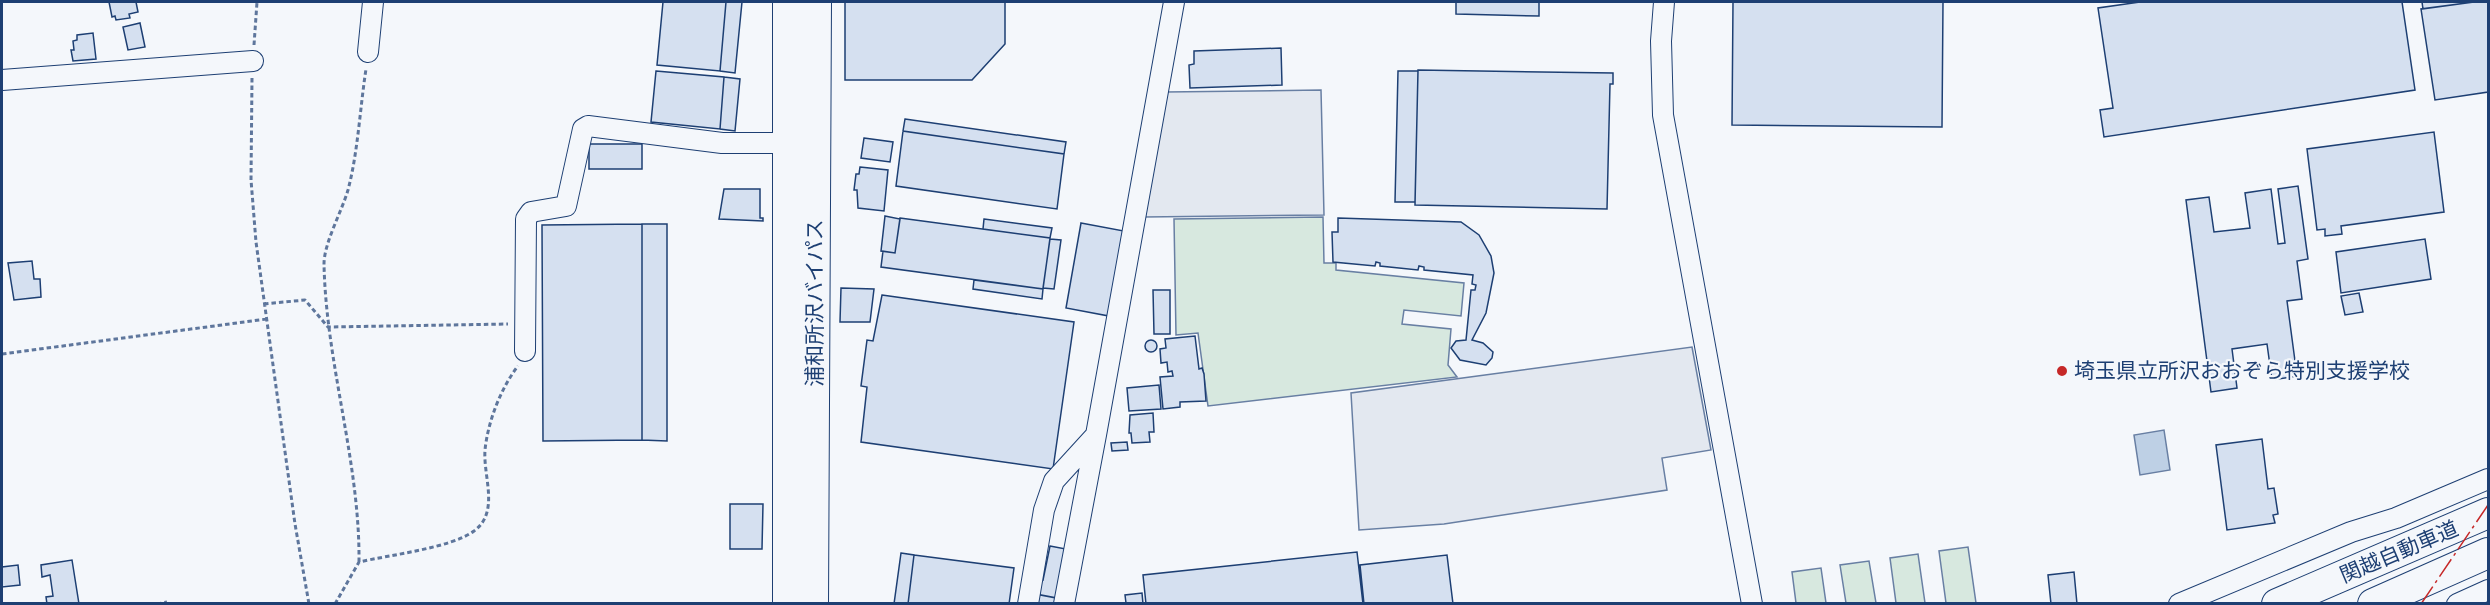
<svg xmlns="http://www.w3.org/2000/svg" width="2490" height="605" font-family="Quicksand,'Noto Sans JP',sans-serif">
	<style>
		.green { fill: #d7e8df; stroke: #687fa3; stroke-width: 1.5 }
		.parking { fill: #e3e8f0; stroke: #687fa3; stroke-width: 1.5 }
		.water { fill: #bed0e5; stroke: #687fa3; stroke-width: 1.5 }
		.building { fill: #d5e0f0; stroke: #1d3f73; stroke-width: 1.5 }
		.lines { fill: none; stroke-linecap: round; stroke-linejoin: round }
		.minor-casing { stroke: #1d3f73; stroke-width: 22 }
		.highway-casing { stroke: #1d3f73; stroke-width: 32 }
		.path { stroke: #5e769c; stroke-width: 3; stroke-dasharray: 4.5 3; stroke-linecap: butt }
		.minor { stroke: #f4f7fb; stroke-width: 20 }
		.highway { stroke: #f4f7fb; stroke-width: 30 }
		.power { stroke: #c62828; stroke-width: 1.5; stroke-dasharray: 21 4.5 3 4.5; stroke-linecap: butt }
		.poi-dot { fill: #c62828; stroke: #f4f7fb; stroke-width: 2 }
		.labels { text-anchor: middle; stroke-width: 4.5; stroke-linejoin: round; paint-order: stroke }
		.street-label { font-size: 21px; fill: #1d3f73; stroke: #f4f7fb }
		.poi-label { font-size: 21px; fill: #1d3f73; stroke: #f4f7fb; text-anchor: start }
	</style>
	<rect width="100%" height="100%" fill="#f4f7fb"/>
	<path class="green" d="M1323 217 1324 263H1336V270L1464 283 1461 316 1404 310 1402 324 1451 329 1448 365 1457 377 1208 406 1198 333 1176 335 1174 219Z
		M1968 547 1976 603H1946L1939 551Z
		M1918 554 1925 603H1896L1890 558Z
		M1869 561 1876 603H1846L1840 565Z
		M1821 568 1826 603H1796L1792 572Z"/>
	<path class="parking" d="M1321 90 1324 215 1144 217 1165 92Z
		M1692 347 1711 450 1662 458 1667 490 1444 524 1359 530 1351 393Z"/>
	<path class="water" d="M2164 430 2170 470 2140 475 2134 435Z"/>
	<path class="building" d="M109 2H136L138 12 129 14 130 18 116 20 115 16 112 17Z
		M663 2H726L720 71 657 65Z
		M726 2H742L735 73 720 71Z
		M845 2H1005V44L972 80H845Z
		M1456 2H1539V16L1456 14Z
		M1733 2H1943L1942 127 1732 125Z
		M2140 2H2402L2415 90 2104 137 2100 110 2113 108 2098 8Z
		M2422 2H2474L2423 9Z
		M2474 2H2488V92L2435 100 2421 9Z
		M140 23 145 47 128 50 123 27Z
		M93 33 96 59 73 61 71 50H74L73 41 77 40V35Z
		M1281 48 1282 85 1190 88 1189 65 1194 64V51Z
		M1418 70 1613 73V84H1610L1607 209 1415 205Z
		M656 71 724 77 720 129 651 122Z
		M1398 71H1418L1415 202H1395Z
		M724 77 740 79 735 131 720 129Z
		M905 119 1066 142 1064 154 903 131Z
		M903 131 1064 154 1057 209 896 186Z
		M2434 132 2444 212 2341 226 2342 234 2325 236V229L2317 230 2307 149Z
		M864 138 893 142 890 162 861 158Z
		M589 144H642V169H589Z
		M860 167 888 170 884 211 858 208 857 190H854L856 174H859Z
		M2298 186 2308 259 2297 261 2302 299 2287 301 2297 376 2272 380 2267 344 2232 349 2237 388 2211 392 2186 200 2209 197 2214 232 2250 228 2245 193 2271 189 2278 244 2285 243 2278 189Z
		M724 189H760V218H763V221L719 219Z
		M885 216 900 219 895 253 881 251Z
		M900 218 1050 238 1043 289 881 267 883 251 895 253Z
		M1338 218 1461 222 1479 235 1491 256 1494 273 1486 313 1472 340 1483 343 1493 352 1492 358 1486 365 1460 360 1451 348 1456 341 1466 340 1471 290H1475L1476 285 1472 284 1473 275 1424 270V267L1419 266 1418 270 1380 266V263L1376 262 1375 266 1333 262 1332 232H1338Z
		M984 219 1052 228 1050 238 983 229Z
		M1081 223 1124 231 1109 316 1066 308Z
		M642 224H667V441L642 440Z
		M642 224V440L543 441 542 225Z
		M1050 239 1061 240 1054 289 1043 288Z
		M2425 239 2431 279 2341 293 2336 252Z
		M32 261 34 279H40L41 297 14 300 8 263Z
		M974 280 1043 289 1042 299 973 289Z
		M841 288 874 289 870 322H840Z
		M1153 290H1170V334H1154Z
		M2359 293 2363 312 2345 315 2341 296Z
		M882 295 1074 322 1053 469 861 442 867 387 861 386 867 340 873 341Z
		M1195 336 1199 369 1202 368 1204 374 1206 401 1180 402V407L1163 409 1160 377 1173 376 1172 371 1168 372 1167 362 1161 363 1160 349 1166 348 1165 339Z
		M1145 346a6 6 0 1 1 12 0a6 6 0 1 1-12 0Z
		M1159 385 1161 409 1129 411 1127 388Z
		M1153 413 1154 432H1149L1150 442 1132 443 1131 433H1129L1130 415Z
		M2262 439 2268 489 2274 488 2278 514 2273 515 2275 523 2227 530 2216 445Z
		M1127 442 1128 450 1112 451 1111 443Z
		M730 504H763L762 549H730Z
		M1050 546 1066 549 1057 598 1036 594 1038 579 1043 580Z
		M1357 552 1363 604H1146L1143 575Z
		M901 553 914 555 908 604H894Z
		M914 555 1014 568 1009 604H908Z
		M1447 555 1453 604H1364L1360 565Z
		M72 560 79 604H47L46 597 53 596 50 575 42 577 41 565Z
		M18 565 20 585 2 587V567Z
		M2074 572 2077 604H2051L2048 575Z
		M1142 593 1143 604H1118L1126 603 1125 595Z
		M1035 594 1056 598 1055 604H1033Z"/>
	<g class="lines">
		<defs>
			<path id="minor" d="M1664 2 1661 41 1663 115 1752 604
				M368 52 373 2
				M2 80 253 61
				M525 351 526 219 531 212 566 206 583 129 588 126 722 143H789
				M1028 604 1044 510 1054 481 1096 435 1174 2
				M1064 604 1096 435
				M2179 604 2351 532 2396 518 2488 479
				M2457 604 2488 590"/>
			<path id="highway" d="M788 604V2
				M813 604 816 2
				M2277 604 2488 513
				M2373 604 2488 553"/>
		</defs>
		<use href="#minor" class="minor-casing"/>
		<use href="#highway" class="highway-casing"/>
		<path class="path" d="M254 45 257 2
			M252 78 251 180 256 242 295 524 309 604
			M264 304 305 300 328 327 508 324
			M2 354 267 319
			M359 562C360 462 326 364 324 264 324 243 342 211 348 190 358 152 360 108 366 69
			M157 604 167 602
			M335 604 359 562C389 555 451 548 474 531 500 512 483 477 485 450 488 421 501 388 518 366"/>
		<use href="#minor" class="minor"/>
		<use href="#highway" class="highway"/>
		<path class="power" d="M2421 604 2488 505"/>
	</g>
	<circle class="poi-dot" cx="2062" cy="371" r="6"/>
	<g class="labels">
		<g class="street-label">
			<text transform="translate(815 303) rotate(-90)" y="7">浦和所沢バイパス</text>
			<text transform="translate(2399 552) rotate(-23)" y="7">関越自動車道</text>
		</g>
		<g class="poi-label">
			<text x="2074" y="378">埼玉県立所沢おおぞら特別支援学校</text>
		</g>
	</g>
	<rect width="2490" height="605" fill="none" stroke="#1d3f73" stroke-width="6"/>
</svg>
